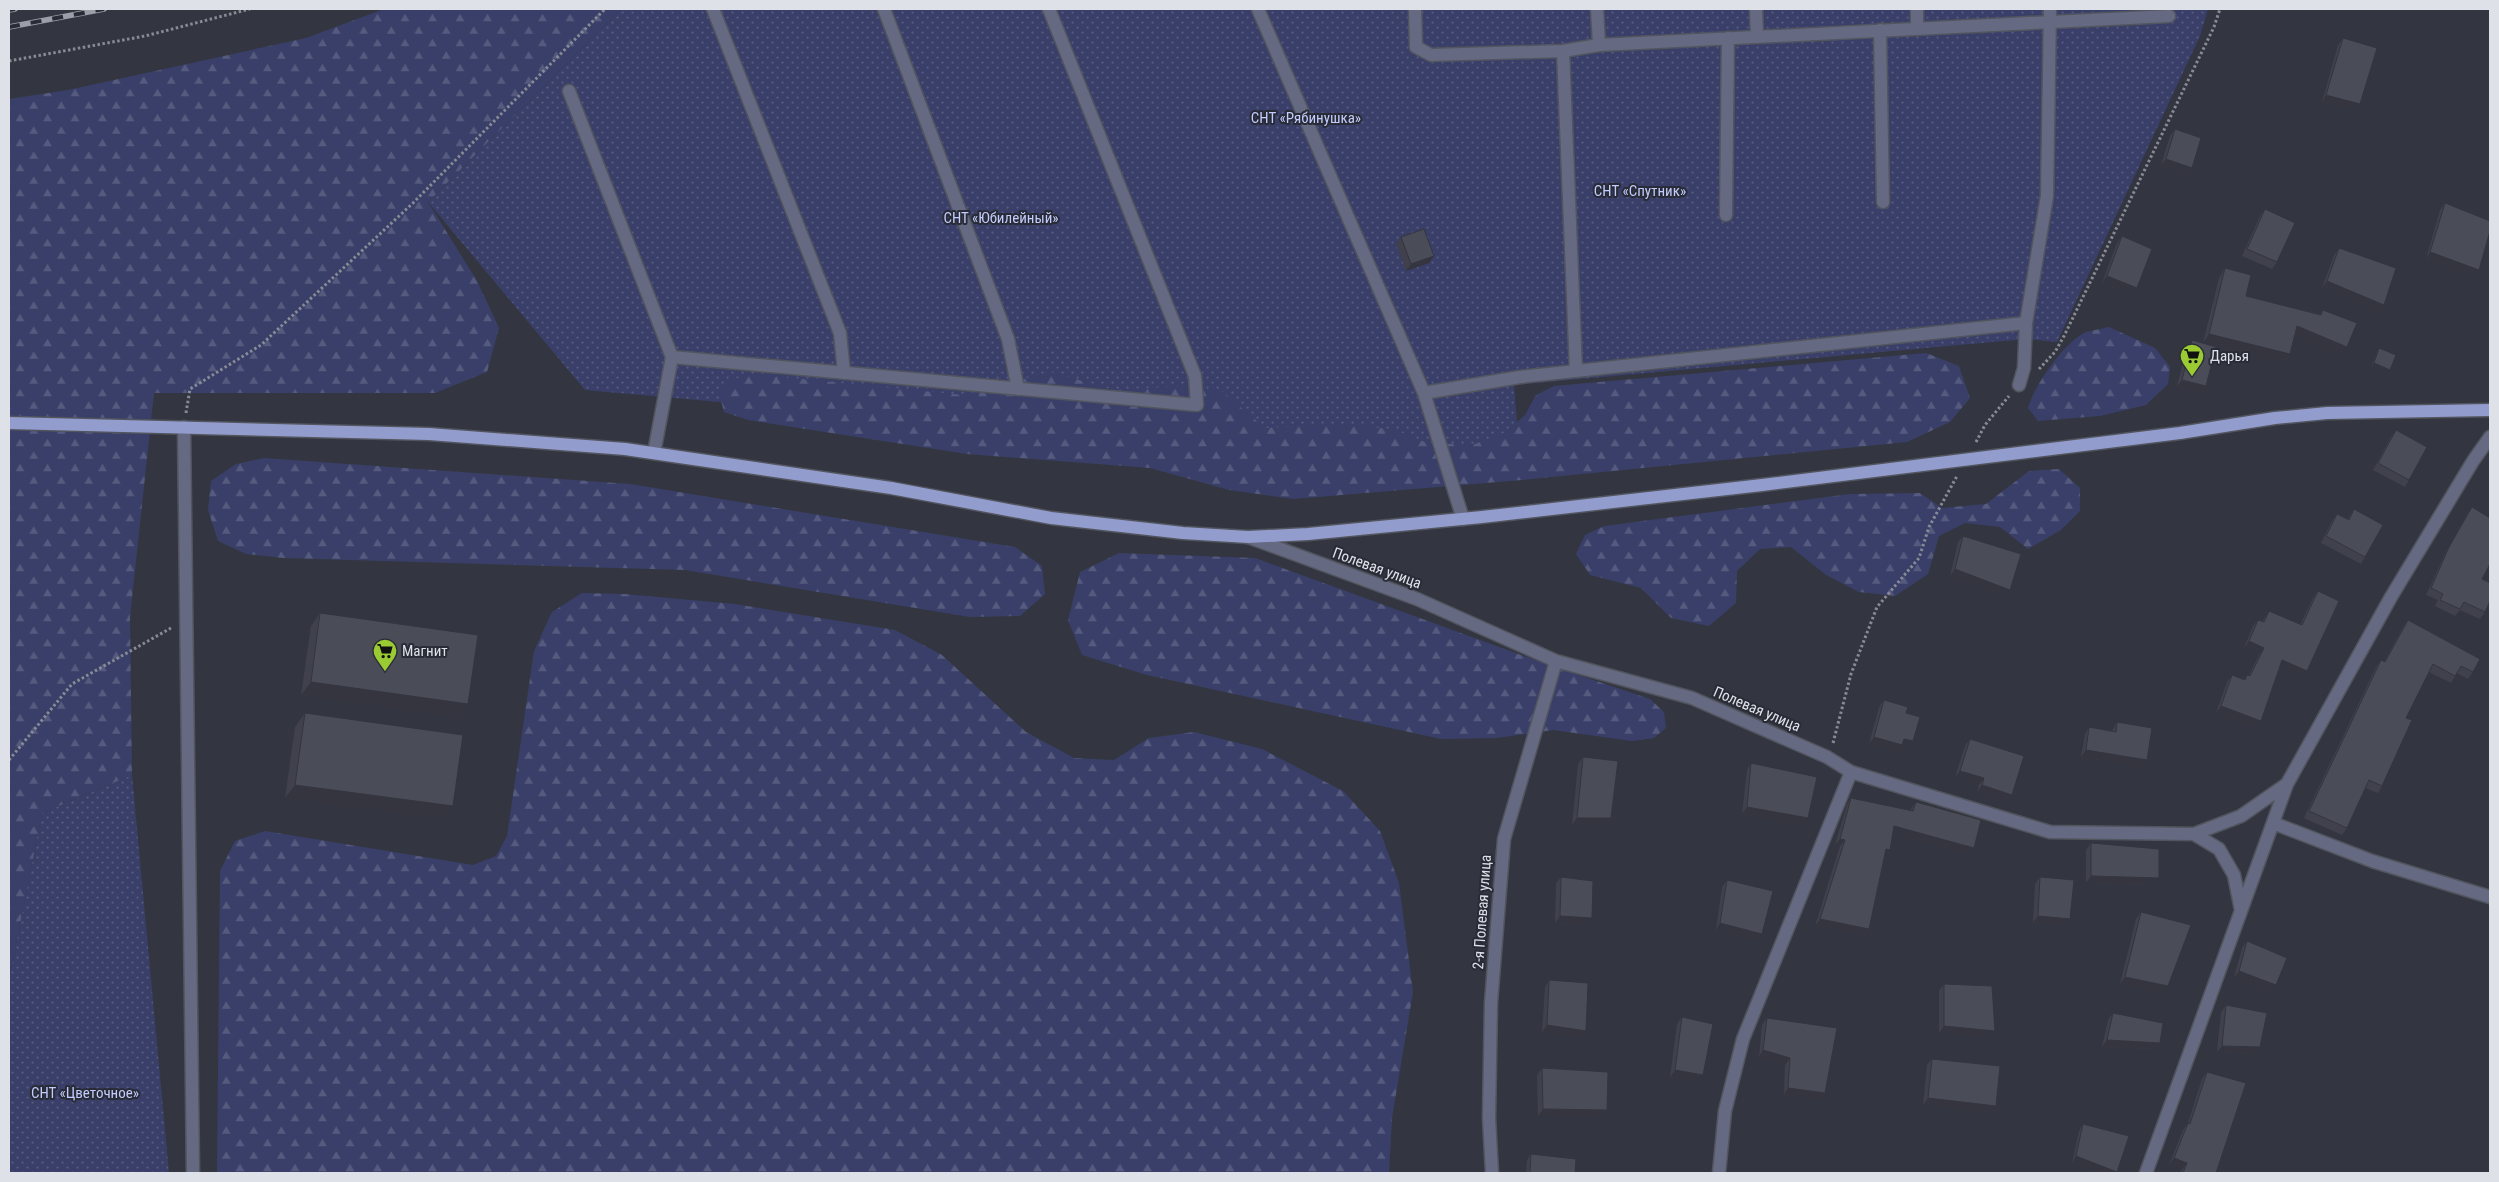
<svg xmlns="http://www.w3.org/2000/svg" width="2499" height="1182" font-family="'Roboto Condensed',sans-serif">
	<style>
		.grass { fill: url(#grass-dots) }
		.forest { fill: url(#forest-firs) }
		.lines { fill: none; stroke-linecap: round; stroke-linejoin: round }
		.minor-casing { stroke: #52555e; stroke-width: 15 }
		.major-casing { stroke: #52555e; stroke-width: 15 }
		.path { stroke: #898b94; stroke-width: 3; stroke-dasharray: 2.5 2.5; stroke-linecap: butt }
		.minor { stroke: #656a82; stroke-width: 12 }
		.major { stroke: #929ccd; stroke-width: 12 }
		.rail-casing { stroke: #9d9fa8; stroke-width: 5.5 }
		.rail { stroke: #292c36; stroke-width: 4; stroke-dasharray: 11; stroke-linecap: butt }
		.wall { fill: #40414c }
		.shaded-wall { fill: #34353e }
		.building { fill: #4a4c58; stroke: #34353e }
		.labels { text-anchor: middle; stroke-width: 4; stroke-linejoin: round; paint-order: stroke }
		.park-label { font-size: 15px; fill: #c2ccfe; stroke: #292c36 }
		.poi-label { font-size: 15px; fill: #dfe1e8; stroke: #292c36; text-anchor: start }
		.street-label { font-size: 15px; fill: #dfe1e8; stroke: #292c36 }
	</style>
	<defs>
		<pattern id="grass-dots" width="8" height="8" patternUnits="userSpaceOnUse" patternTransform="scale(1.25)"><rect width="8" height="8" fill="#393f69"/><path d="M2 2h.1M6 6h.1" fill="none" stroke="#555a7e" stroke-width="1.8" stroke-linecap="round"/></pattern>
		<pattern id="forest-firs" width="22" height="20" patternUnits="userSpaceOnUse" patternTransform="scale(1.25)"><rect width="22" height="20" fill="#393f69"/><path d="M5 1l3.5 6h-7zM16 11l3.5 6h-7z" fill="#555a7e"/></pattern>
	</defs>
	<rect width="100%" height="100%" fill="#333640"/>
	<path class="grass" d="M621 9H2208L2200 36 2057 342 2026 339 1514 385 1519 450 1332 457 585 390 428 202Z
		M132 775 169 1173H9V980L42 813Z"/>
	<path class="forest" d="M384 9H621L428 202 477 281 499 328 487 372 435 393H154L130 617 132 775 42 813 9 980V99L68 90 306 38Z
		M2109 327 2155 348 2170 367 2168 384 2146 405 2100 416 2038 421 2028 408C2035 385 2063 343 2086 332 2093 330 2102 329 2109 327Z
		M1926 353 1959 366 1970 398 1950 422 1907 442 1522 480 1293 499 1229 490 1150 468 967 454 748 420 724 412 719 393 732 380 752 374 963 395 1050 372 1115 390 1187 386 1223 392 1265 428 1349 424 1395 430 1430 444H1475L1506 432 1525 415 1536 395 1554 386Z
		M264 458 630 484 1015 547 1042 566 1045 594 1020 616 970 617 685 570 283 558 246 554 218 541 208 510 211 481 236 464Z
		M2059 469 2080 488V511L2061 530 2028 549 2000 527 1965 523 1939 536 1928 574 1895 596 1859 592 1826 575 1791 547 1760 549 1737 571 1736 603 1709 626 1671 618 1641 588 1590 575 1576 554 1585 535 1604 526 1850 494 1920 493 1942 508 1986 504 2029 471Z
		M1119 553 1255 558 1543 663 1650 699 1664 712 1666 728 1654 738 1632 741 1553 730 1497 738 1441 739 1147 675 1082 655 1068 620 1080 572Z
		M582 593 624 594 735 604 895 630 942 655 1026 732 1074 758 1114 760 1149 738 1194 732 1262 749 1343 791 1380 831 1399 883 1413 992 1392 1118 1389 1173H217L220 871 235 841 265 831 473 865 496 856 507 836 534 651 552 612Z"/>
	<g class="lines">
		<defs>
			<path id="minor" d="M713 9 840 333 844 373
				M884 9 1008 339 1018 389
				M1258 9 1424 393 1463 519
				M1415 9 1416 47 1431 55 1563 51 1599 45 2169 16
				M1597 9 1599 45
				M1756 9 1757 37
				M1917 9V28
				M1880 30 1883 202
				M1563 51 1576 371
				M569 91 672 357 654 453
				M1726 215 1728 38
				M672 357 1197 405 1195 376 1049 9
				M2019 385 2024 368 2026 323 2047 196 2050 9
				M1424 393 1520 377 2026 323
				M184 427 193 1173
				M1248 537 1417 599 1556 661 1692 698 1827 757 1851 772 1743 1039 1725 1111 1719 1173
				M1851 772 2050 832 2194 834 2241 816 2287 784
				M2273 823 2372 861 2490 897
				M2194 834 2219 849 2234 875 2241 910
				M1492 1173 1489 1118 1491 1003 1504 839 1556 661
				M2146 1173 2287 784 2391 597 2473 461 2490 437"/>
			<path id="major" d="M9 423 429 434 625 449 891 488 1051 518 1183 533 1248 537 1308 534 1482 517 1762 485 2180 433 2275 418 2327 413 2490 410"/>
		</defs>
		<use href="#minor" class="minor-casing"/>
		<use href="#major" class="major-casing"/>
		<path class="path" d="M9 61 145 36 250 9
			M2039 369 2055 352 2064 336 2214 27 2220 9
			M186 413 190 389 261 345 413 203 605 9
			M1976 442 1985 425 2009 396
			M1833 743 1851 674 1877 607 1919 558 1929 527 1957 476
			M9 760 72 684 171 628"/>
		<use href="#minor" class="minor"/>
		<use href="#major" class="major"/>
		<defs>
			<path id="rail" d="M9 10 15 9
				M9 27 104 9"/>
		</defs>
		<use href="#rail" class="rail-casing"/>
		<use href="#rail" class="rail"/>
	</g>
	<path class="wall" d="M2343 38 2360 104 2355 111 2322 102 2338 45Z
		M2175 129 2187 175 2161 165 2170 136Z
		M2445 203 2474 277 2426 259 2440 210Z
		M2265 209 2277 262 2272 269 2242 256 2260 216Z
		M2122 236 2137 288 2132 295 2102 283 2117 243Z
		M1401 237 1429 263 1406 271 1396 244Z
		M2339 248 2380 312 2322 288 2334 255Z
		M2225 268 2246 296 2320 314 2323 310 2341 356 2294 337 2290 354 2283 363 2203 343 2219 278Z
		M2192 340 2206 386 2201 392 2177 386 2187 347Z
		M2379 348 2390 370 2388 373 2371 367 2377 352Z
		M2396 430 2409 480 2405 487 2373 470 2391 437Z
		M2472 507 2482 579 2485 612 2480 619 2460 610 2455 616 2435 606 2438 600 2426 595 2445 554 2467 514Z
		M2354 509 2365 557 2361 564 2321 543 2332 521 2337 514 2348 519Z
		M1963 536 2005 596 1950 576 1958 542Z
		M2318 591 2307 671 2302 678 2280 668 2257 727 2216 713 2227 682 2232 675 2244 679 2247 675H2249L2259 655 2244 648 2253 626 2258 620 2262 622 2269 611 2300 625 2313 598Z
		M320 613 458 718 301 695 311 626Z
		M2408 620 2473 672 2468 679 2457 673 2451 683 2429 672 2406 718 2382 786 2378 793 2365 788 2347 828 2342 835 2304 818 2376 667 2381 660 2384 662 2403 627Z
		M1884 700 1906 713 1913 741 1908 748 1901 746 1897 752 1869 744 1879 707Z
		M305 713 444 819 285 798 295 727Z
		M2117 722 2142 767 2081 757 2085 734 2089 727 2112 731 2113 729Z
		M1970 739 2012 795 2007 802 1977 792 1979 785 1955 777 1965 746Z
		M1583 757 1611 818 1606 825H1572L1578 764Z
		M1751 763 1803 825 1742 814 1747 770Z
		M1851 798 1910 810 1916 802 1969 854 1893 834 1885 857 1884 856 1869 929 1864 936 1815 926 1840 846 1835 845 1847 805Z
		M2091 843 2154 885 2086 883V850Z
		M1561 877 1592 918 1588 925 1555 923 1556 883Z
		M2040 877 2070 919 2065 926 2033 923 2035 884Z
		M1727 880 1762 934 1758 941 1716 930 1722 887Z
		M2141 912 2163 993 2120 984 2136 919Z
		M2247 941 2271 991 2234 978 2242 948Z
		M1549 980 1581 1038 1542 1032 1545 987Z
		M1944 984 1995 1031 1990 1038 1939 1033V991Z
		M2226 1005 2260 1047 2256 1054 2217 1052 2221 1012Z
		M2113 1013 2160 1043 2155 1049 2102 1047 2108 1020Z
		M1682 1017 1703 1075 1698 1082 1670 1077 1677 1024Z
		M1767 1018 1825 1093 1820 1100 1784 1095 1785 1065 1759 1057 1762 1025Z
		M1932 1059 1991 1113 1923 1105 1927 1065Z
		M1542 1068 1607 1110 1602 1116H1538L1537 1075Z
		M2207 1072 2216 1173H2180L2182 1170 2169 1165 2183 1130 2188 1123 2202 1079Z
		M2083 1124 2116 1173H2098L2072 1163 2079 1131Z
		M1531 1154 1575 1173H1526L1527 1160Z"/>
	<path class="shaded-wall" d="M2326 95 2360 104 2355 111 2322 102Z
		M2166 159 2192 168 2187 175 2161 165Z
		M2430 252 2479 270 2474 277 2426 259Z
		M1434 256 1429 263 1406 271 1411 264Z
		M2107 276 2137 288 2132 295 2102 283Z
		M2327 281 2384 305 2380 312 2322 288Z
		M2297 326 2347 347 2341 356 2290 336Z
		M2209 334 2290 354 2283 363 2203 343Z
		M2374 363 2390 370 2388 373 2371 367Z
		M2182 380 2206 386 2201 392 2177 386Z
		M1955 569 2010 590 2005 596 1950 576Z
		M2249 641 2264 648 2259 655 2244 648Z
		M2282 660 2307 671 2302 678 2278 667Z
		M311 682 468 704 458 718 301 695Z
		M2221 706 2261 721 2257 727 2216 713Z
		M1874 737 1904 739 1913 741 1908 748 1901 746 1897 752 1869 744Z
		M2086 750 2147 760 2142 767 2081 757Z
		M1960 771 1984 778 1979 785 1955 777Z
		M295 785 453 806 444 819 285 798Z
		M1982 785 2012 795 2007 802 1977 792Z
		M1747 807 1808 818 1803 825 1742 814Z
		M1577 818H1611L1606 825H1572Z
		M1894 826 1974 848 1969 854 1889 833Z
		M1840 839 1845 840 1840 846 1835 845Z
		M1886 849 1890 850 1885 857 1881 856Z
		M2091 876 2159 878 2154 885 2086 883Z
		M1560 916 1592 918 1588 925 1555 923Z
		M2038 916 2070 919 2065 926 2033 923Z
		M1820 919 1869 929 1864 936 1815 926Z
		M1720 923 1762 934 1758 941 1716 930Z
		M2239 971 2276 985 2271 991 2234 978Z
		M2125 977 2168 986 2163 993 2120 984Z
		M1547 1025 1586 1031 1581 1038 1542 1032Z
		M1944 1026 1995 1031 1990 1038 1939 1033Z
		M2107 1040 2160 1043 2155 1049 2102 1047Z
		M2222 1046 2260 1047 2256 1054 2217 1052Z
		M1763 1050 1790 1058 1785 1065 1759 1057Z
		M1675 1070 1703 1075 1698 1082 1670 1077Z
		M1788 1088 1825 1093 1820 1100 1784 1095Z
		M1928 1098 1996 1106 1991 1113 1923 1105Z
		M1543 1109 1607 1110 1602 1116H1538Z
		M2076 1156 2117 1172 2116 1173H2098L2072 1163Z
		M2174 1158 2187 1163 2182 1170 2169 1165Z"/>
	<path class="building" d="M2343 38 2377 48 2360 104 2326 95Z
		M2175 129 2201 138 2192 168 2166 159Z
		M2445 203 2490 221V231L2479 270 2430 252Z
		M2265 209 2295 223 2277 262 2247 249Z
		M1424 229 1434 256 1411 264 1401 237Z
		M2122 236 2152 249 2137 288 2107 276Z
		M2339 248 2396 268 2384 305 2327 281Z
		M2225 268 2251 275 2246 296 2321 315 2323 310 2357 323 2347 347 2297 326 2290 354 2209 334Z
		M2192 340 2216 347 2206 386 2182 380Z
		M2379 348 2396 355 2390 370 2374 363Z
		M2396 430 2427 447 2409 480 2378 463Z
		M2472 507 2490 518V564L2482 579 2490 583V601L2485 612 2464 602 2460 609 2440 600 2443 594 2431 588 2449 547Z
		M2354 509 2383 525 2365 557 2326 536 2337 514 2349 520Z
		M1963 536 2021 554 2010 590 1955 569Z
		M2318 591 2339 601 2307 671 2282 660 2261 721 2221 706 2232 675 2245 680 2247 675 2250 676 2264 648 2249 641 2258 620 2264 622 2269 611 2302 625Z
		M320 613 478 635 468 704 311 682Z
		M2408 620 2480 659 2473 672 2461 666 2455 676 2433 664 2406 718 2412 720 2382 786 2369 780 2347 828 2309 811 2381 660 2385 662Z
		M1884 700 1908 707 1906 713 1920 717 1913 741 1904 739 1902 745 1874 737Z
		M305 713 463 735 453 806 295 785Z
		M2117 722 2152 728 2147 760 2086 750 2089 727 2116 732Z
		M1970 739 2024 756 2012 795 1982 785 1984 778 1960 771Z
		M1583 757 1618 761 1611 818H1577Z
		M1751 763 1817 777 1808 818 1747 807Z
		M1851 798 1913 811 1916 802 1981 820 1974 848 1894 826 1890 850 1886 849 1869 929 1820 919 1845 840 1840 839Z
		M2091 843 2159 849V878L2091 876Z
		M1561 877 1593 881 1592 918 1560 916Z
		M2040 877 2074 880 2070 919 2038 916Z
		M1727 880 1773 891 1762 934 1720 923Z
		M2141 912 2191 925 2168 986 2125 977Z
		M2247 941 2287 958 2276 985 2239 971Z
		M1549 980 1588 983 1586 1031 1547 1025Z
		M1944 984 1992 986 1995 1031 1944 1026Z
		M2226 1005 2267 1013 2260 1047 2222 1046Z
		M2113 1013 2163 1023 2160 1043 2107 1040Z
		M1682 1017 1713 1024 1703 1075 1675 1070Z
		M1767 1018 1837 1028 1825 1093 1788 1088 1790 1058 1763 1050Z
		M1932 1059 2000 1066 1996 1106 1928 1098Z
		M1542 1068 1608 1072 1607 1110 1543 1109Z
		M2207 1072 2246 1083 2216 1173H2183L2187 1163 2174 1158 2188 1123 2190 1124Z
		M2083 1124 2129 1136 2117 1172 2076 1156Z
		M1531 1154 1576 1159 1575 1173H1530Z"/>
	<defs>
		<symbol id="supermarket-pin" viewBox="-11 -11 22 30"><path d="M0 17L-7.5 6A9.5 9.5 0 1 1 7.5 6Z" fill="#9bcb33" stroke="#292c36"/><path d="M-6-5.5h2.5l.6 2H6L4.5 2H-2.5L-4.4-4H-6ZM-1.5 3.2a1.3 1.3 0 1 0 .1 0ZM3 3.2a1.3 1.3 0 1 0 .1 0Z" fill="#111"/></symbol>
	</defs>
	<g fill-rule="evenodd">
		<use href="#supermarket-pin" x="2178" y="342" width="28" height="38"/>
		<use href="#supermarket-pin" x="371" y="637" width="28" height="38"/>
	</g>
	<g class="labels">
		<g class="park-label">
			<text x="1306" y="123">СНТ «Рябинушка»</text>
			<text x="1640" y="196">СНТ «Спутник»</text>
			<text x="1001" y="223">СНТ «Юбилейный»</text>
			<text x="85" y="1098">СНТ «Цветочное»</text>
		</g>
		<g class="poi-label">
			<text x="2210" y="361">Дарья</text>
			<text x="402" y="656">Магнит</text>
		</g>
		<g class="street-label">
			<text transform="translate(1377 568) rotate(20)" y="5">Полевая улица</text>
			<text transform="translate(1757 709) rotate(23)" y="5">Полевая улица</text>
			<text transform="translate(1482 912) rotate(-86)" y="5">2-я Полевая улица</text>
		</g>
	</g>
	<rect width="2499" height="1182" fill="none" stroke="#dfe1e8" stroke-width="20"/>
</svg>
